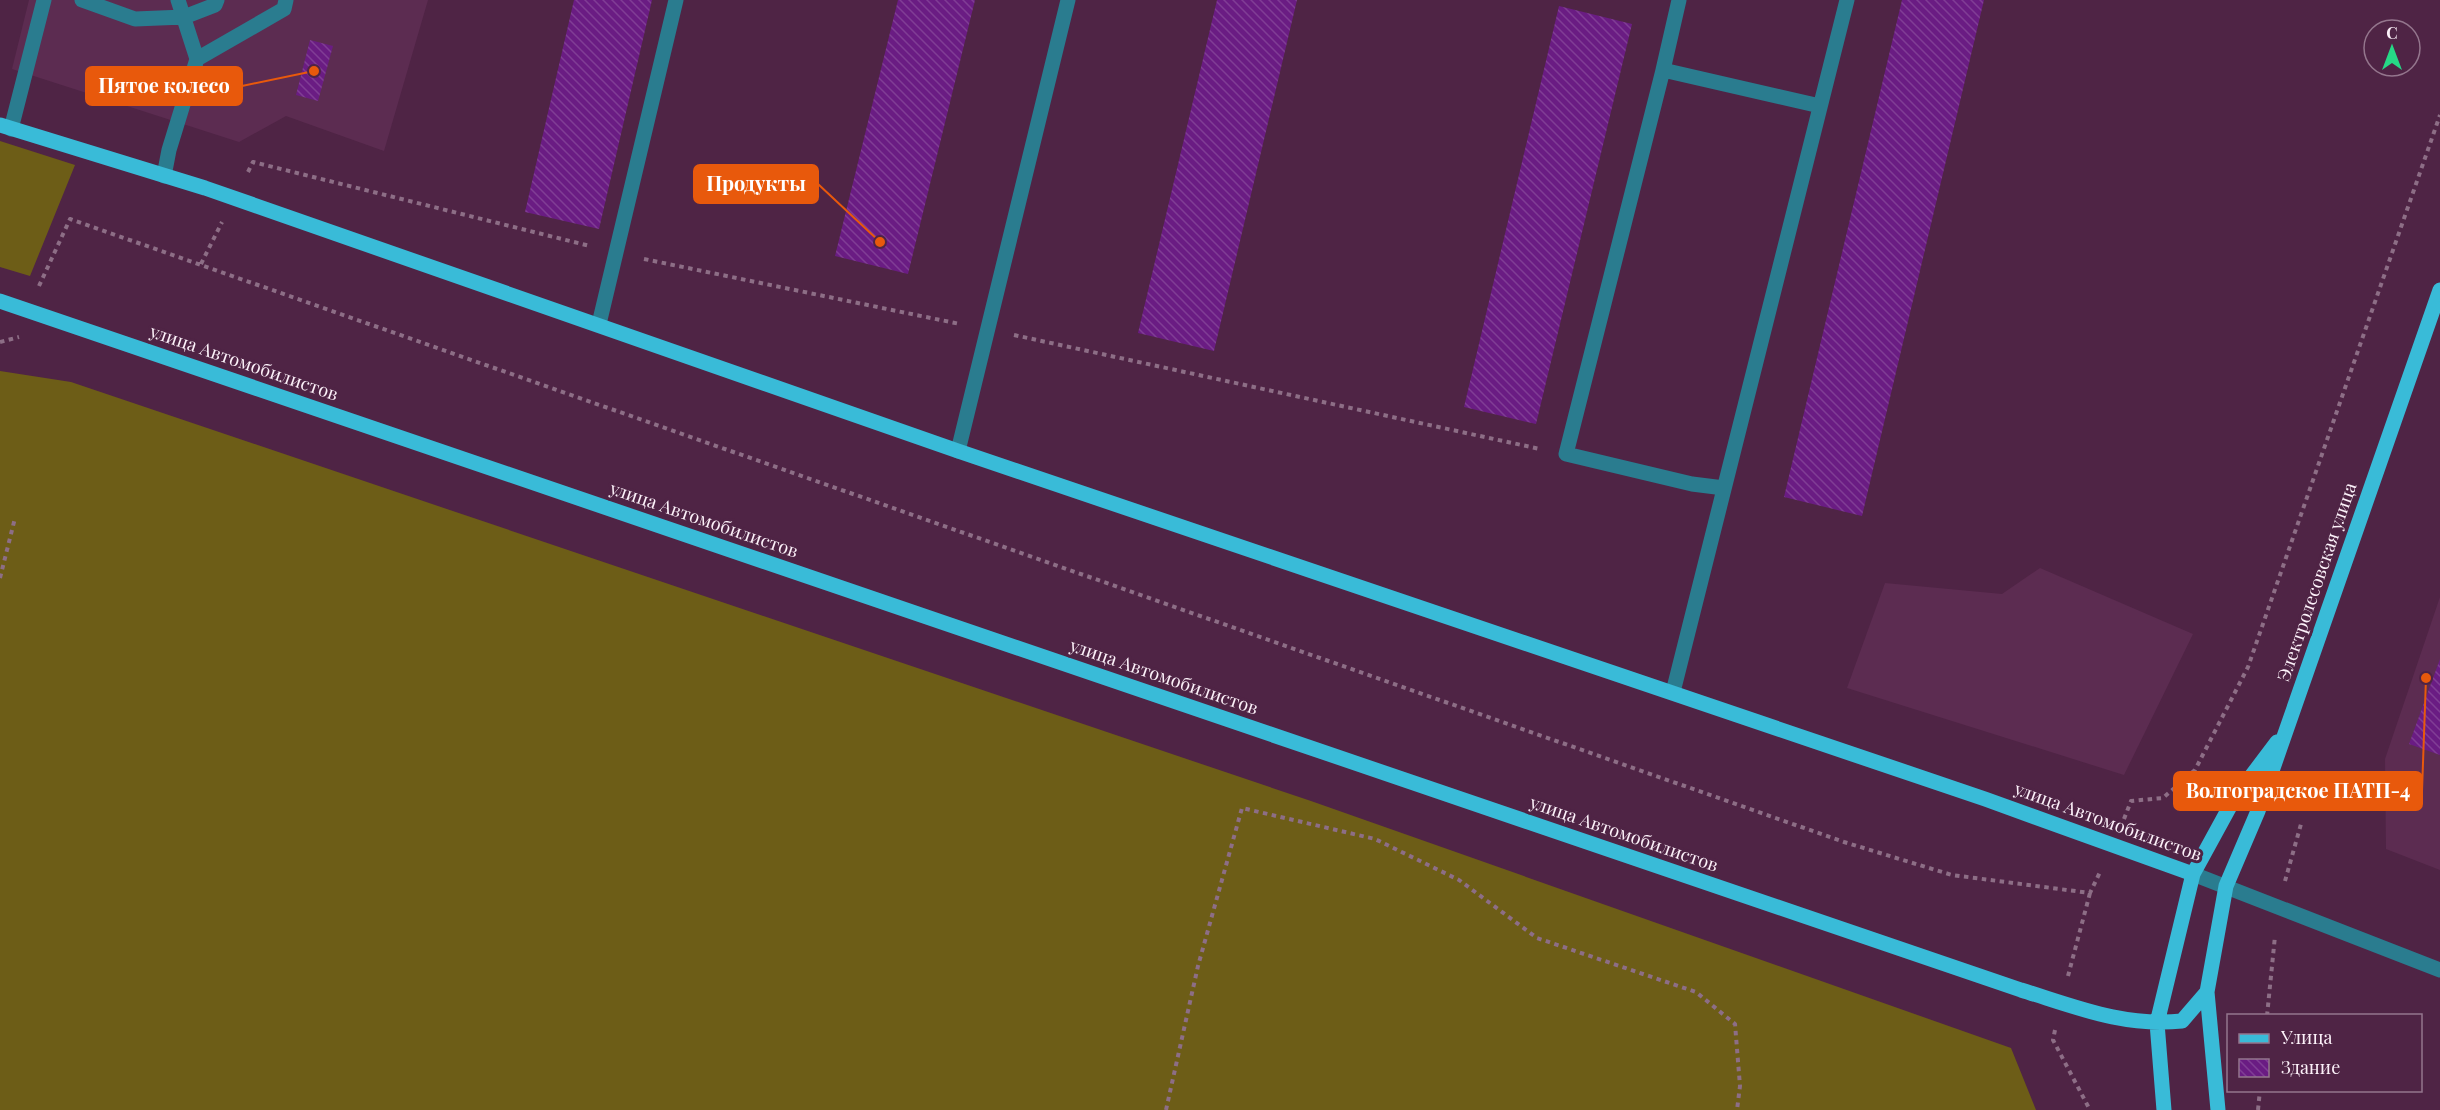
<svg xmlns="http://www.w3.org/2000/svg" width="2440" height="1110" font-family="'Playfair Display',serif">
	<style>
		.built { fill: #5c2c51 }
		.grass { fill: #6d5d17 }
		.building { fill: url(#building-back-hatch) }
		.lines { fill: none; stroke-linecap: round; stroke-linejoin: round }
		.path { stroke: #8d6e86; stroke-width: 4; stroke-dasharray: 4.5 4.5; stroke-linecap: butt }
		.minor { stroke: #2a7c8f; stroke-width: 15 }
		.major { stroke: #39bbd8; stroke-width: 15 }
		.labels { text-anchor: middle; stroke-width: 6; stroke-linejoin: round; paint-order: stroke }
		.street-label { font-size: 18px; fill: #fcf1f9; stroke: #4f2445 }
		.leader { fill: none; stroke: #e8590c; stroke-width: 2 }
		.callout-dot { fill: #e8590c; stroke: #4f2445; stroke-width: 2 }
		.callout { fill: #e8590c; stroke: #e8590c; stroke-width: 2 }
		.callout-label { font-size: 20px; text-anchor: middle; font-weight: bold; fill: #fff }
	</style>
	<defs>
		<pattern id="building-back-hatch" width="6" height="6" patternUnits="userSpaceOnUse" patternTransform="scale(1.5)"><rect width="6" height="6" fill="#6a1c83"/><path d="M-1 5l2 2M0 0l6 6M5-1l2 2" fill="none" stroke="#803d95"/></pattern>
	</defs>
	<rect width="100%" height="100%" fill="#4f2445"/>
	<path class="built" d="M29 0H428L384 151 286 116 239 142 12 69Z
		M2040 568 2193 634 2124 775 1847 688 1885 583 2002 594Z
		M2440 597V870L2386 849 2385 759Z"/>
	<path class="grass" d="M0 141 75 165 30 276 0 267Z
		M0 371 71 382 1311 801 2011 1048 2036 1110H0Z"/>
	<path class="building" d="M574 0H652L599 229 525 212Z
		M898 0H975L908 274 835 256Z
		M1217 0H1297L1214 351 1138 333Z
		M1902 0H1984L1862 516 1784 497Z
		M1559 6 1632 24 1536 424 1464 407Z
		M310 40 333 46 318 101 296 95Z
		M2440 659V755L2409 744Z"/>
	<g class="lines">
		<path class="path" d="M248 172 253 162 590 246
			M644 259 960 324
			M201 264 222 222
			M39 286 70 219 1844 842 1952 875 2090 893 2101 870
			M1014 335 1540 449
			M0 342 19 337
			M0 578 15 518
			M2124 819 2131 801 2163 798 2195 770 2248 667 2440 115
			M2285 881 2301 824
			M2068 976 2090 893
			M2267 1016 2275 936
			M2055 1030 2053 1040 2090 1110
			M1166 1110 1198 966 1242 808 1375 839 1459 880 1537 938 1696 992 1735 1024 1740 1086 1737 1110
			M2258 1110 2260 1090"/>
		<path class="minor" d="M82 0 135 19 184 17 215 5 217 0
			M1679 0 1663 70 1820 106
			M197 59 284 9 286 0
			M1663 70 1566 454 1692 484 1724 488
			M11 129 44 0
			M164 176 169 150 197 59 178 0
			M599 324 676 0
			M958 451 1068 0
			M1673 692 1847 0
			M2193 874 2440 970"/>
		<path class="major" d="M0 125 205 188 958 451 1985 799 2193 874
			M0 301 2021 990C2076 1007 2123 1027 2182 1021L2207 992 2226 886 2258 811 2440 290
			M2207 992 2218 1110
			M2164 1110 2157 1023 2193 874 2234 799 2277 742"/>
	</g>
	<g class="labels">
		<g class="street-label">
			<text transform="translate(244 363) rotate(19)" y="6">улица Автомобилистов</text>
			<text transform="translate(704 520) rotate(19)" y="6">улица Автомобилистов</text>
			<text transform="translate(2317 582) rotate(-71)" y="6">Электролесовская улица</text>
			<text transform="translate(1164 677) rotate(19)" y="6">улица Автомобилистов</text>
			<text transform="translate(2108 822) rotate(20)" y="6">улица Автомобилистов</text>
			<text transform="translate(1624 834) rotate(19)" y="6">улица Автомобилистов</text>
		</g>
	</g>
	<path class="leader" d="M314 71L242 86M880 242L818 184M2426 678L2422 791"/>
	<g class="callout-dot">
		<circle cx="314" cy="71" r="6"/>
		<circle cx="880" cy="242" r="6"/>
		<circle cx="2426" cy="678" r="6"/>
	</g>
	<g class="callout">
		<rect x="86" y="67" width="156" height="38" rx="6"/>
		<rect x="694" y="165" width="124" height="38" rx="6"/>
		<rect x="2174" y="772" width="248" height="38" rx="6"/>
	</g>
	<g class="callout-label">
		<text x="164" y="93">Пятое колесо</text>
		<text x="756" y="191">Продукты</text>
		<text x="2298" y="798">Волгоградское ПАТП-4</text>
	</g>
	<rect x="2227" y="1014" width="195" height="78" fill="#4f2445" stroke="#94768d" stroke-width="1.5"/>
	<rect x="2239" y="1034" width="30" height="9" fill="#39bbd8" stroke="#94768d" stroke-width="1.5"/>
	<text x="2281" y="1044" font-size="18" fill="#fcf1f9">Улица</text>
	<rect x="2239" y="1059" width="30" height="18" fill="url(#building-back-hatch)" stroke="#94768d" stroke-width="1.5"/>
	<text x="2281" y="1074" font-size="18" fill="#fcf1f9">Здание</text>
	<g transform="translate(2392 48)"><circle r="28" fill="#4f2445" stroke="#94768d" stroke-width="1.5"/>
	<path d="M0-4.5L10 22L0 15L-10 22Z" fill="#26d886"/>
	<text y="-9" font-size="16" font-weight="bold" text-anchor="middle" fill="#fcf1f9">С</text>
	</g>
</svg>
